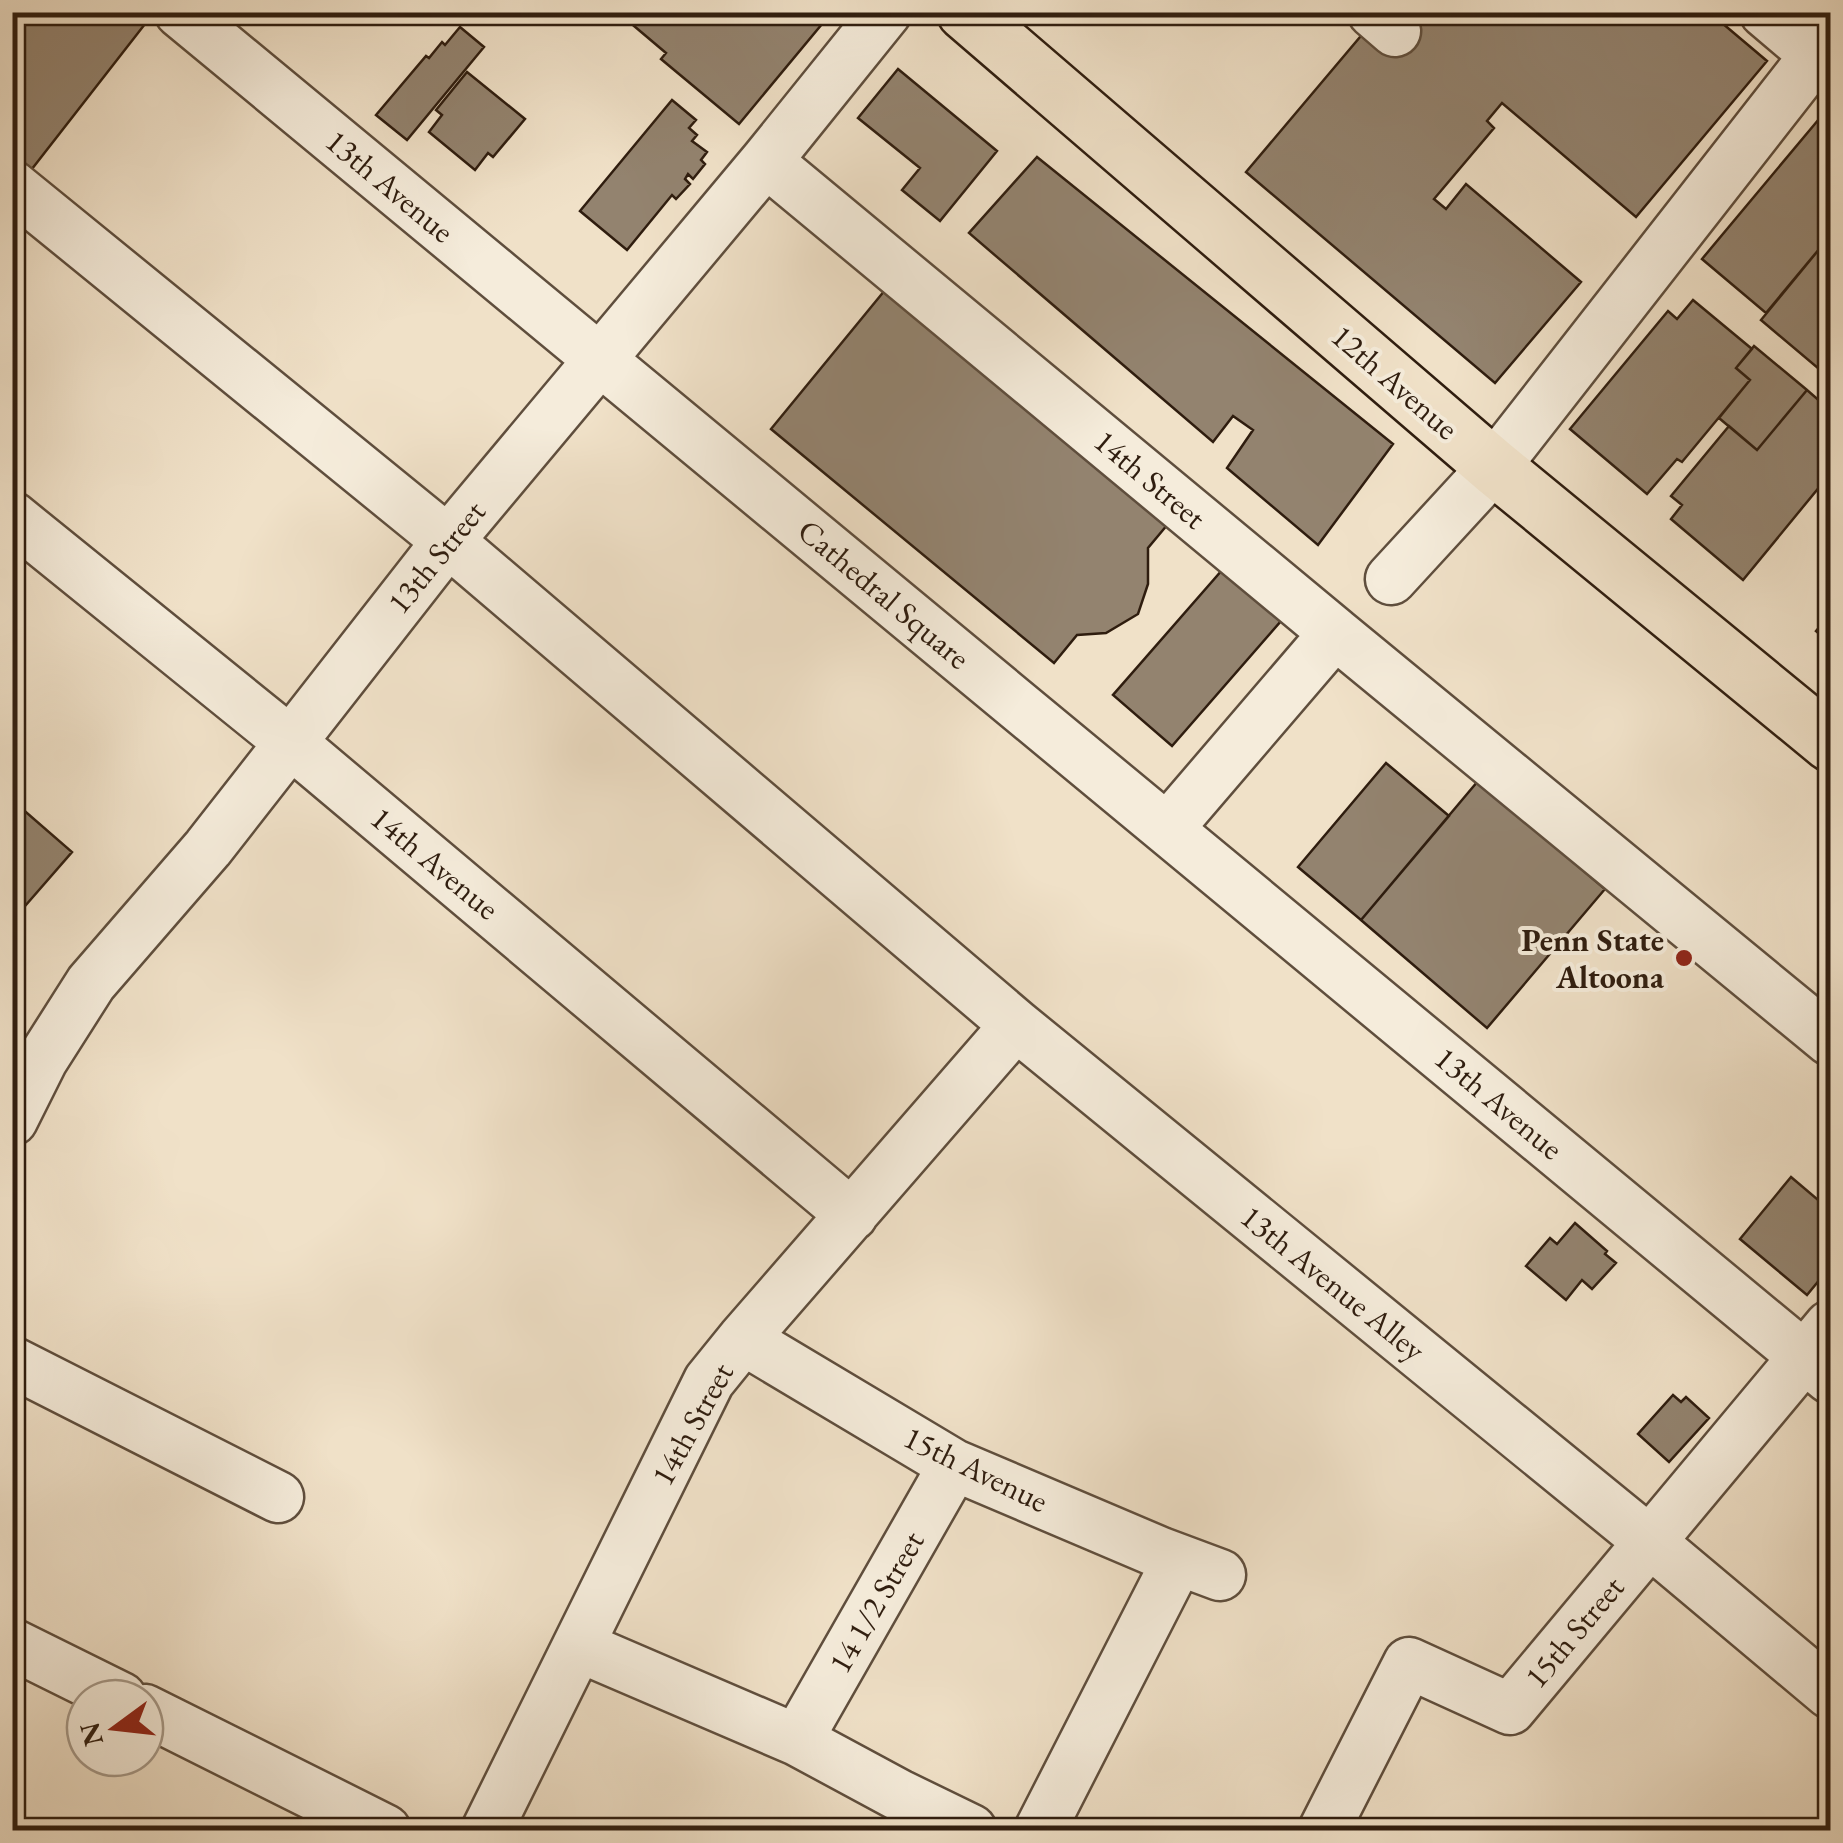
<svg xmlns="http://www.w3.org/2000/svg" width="1843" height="1843" font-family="'EB Garamond',serif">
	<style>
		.building { fill: #93836f; stroke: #2f1d0f; stroke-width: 2.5 }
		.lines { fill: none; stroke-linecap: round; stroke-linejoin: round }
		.minor-casing { stroke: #5f4e3d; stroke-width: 55 }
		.major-casing { stroke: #2f1d0f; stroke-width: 60 }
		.minor { stroke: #f5ecdb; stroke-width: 50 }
		.major { stroke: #f0e1c8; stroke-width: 55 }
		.poi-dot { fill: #8f2418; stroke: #f5ecdb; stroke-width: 4 }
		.labels { text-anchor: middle; stroke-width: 8; stroke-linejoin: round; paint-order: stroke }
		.street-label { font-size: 32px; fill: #2f1d0f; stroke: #f5ecdb }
		.poi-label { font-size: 32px; font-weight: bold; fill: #2f1d0f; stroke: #f5ecdb; text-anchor: end }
	</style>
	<rect width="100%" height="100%" fill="#f0e1c8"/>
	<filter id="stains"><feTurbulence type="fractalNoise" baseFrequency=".002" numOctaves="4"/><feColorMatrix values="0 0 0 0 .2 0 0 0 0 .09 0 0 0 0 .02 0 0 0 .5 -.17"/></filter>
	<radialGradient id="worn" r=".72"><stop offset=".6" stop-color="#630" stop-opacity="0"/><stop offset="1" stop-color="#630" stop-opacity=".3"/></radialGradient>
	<path class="building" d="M12 12H130L145 24 28 174 12 162Z
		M623 12H832L739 124 661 59 666 53 621 15Z
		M1395 12H1429L1415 29Z
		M1429 12H1709L1767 61 1636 217 1502 103 1487 121 1494 128 1434 199 1446 209 1466 184 1581 282 1495 383 1246 172 1371 24 1399 48Z
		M460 27 484 47 407 140 376 115 426 56 429 58 442 42 445 45Z
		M898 69 997 151 940 221 902 190 920 168 858 118Z
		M467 72 525 119 493 157 488 153 475 170 429 132 442 115 436 110Z
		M672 100 696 120 689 128 697 135 692 141 707 152 701 160 705 164 693 179 688 174 685 179 690 184 676 199 672 195 627 250 580 211Z
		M1824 113 1830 119V236L1766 313 1702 259Z
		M1037 157 1393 444 1318 545 1227 468 1253 430 1233 416 1213 442 969 233Z
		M1830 236V368L1825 374 1761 320Z
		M890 284 1173 518 1148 548V584L1138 614 1106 633 1077 635 1054 663 771 429Z
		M1693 300 1752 349 1736 368 1750 380 1682 462 1677 459 1647 494 1570 429 1668 311 1677 319Z
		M1754 346 1807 390 1757 450 1719 418 1750 380 1736 368Z
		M1807 390 1830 410V474L1743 580 1671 519 1682 505 1671 496 1729 426 1757 450Z
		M1230 561 1288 613 1172 746 1113 695Z
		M1830 614V643L1816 631Z
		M1386 763 1449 816 1361 920 1298 867Z
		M1478 781 1605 889 1487 1028 1361 920Z
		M12 800 72 852 12 921Z
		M1791 1177 1830 1210V1267L1807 1295 1740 1239Z
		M1575 1223 1607 1251 1605 1254 1616 1263 1592 1289 1582 1280 1566 1300 1526 1266 1550 1238 1557 1244Z
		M1673 1395 1681 1402 1686 1397 1709 1418 1669 1462 1638 1434Z"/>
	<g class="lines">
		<defs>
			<path id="minor" d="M180 12 1830 1378
				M1373 12 1395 31
				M1765 12 1830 67
				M766 161 1335 633 1167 829
				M12 186 448 541 1016 1025 1650 1542 1830 1693
				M12 517 290 742 852 1215
				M1391 579 1494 467 1816 55
				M1335 633 1830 1040
				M12 1120 42 1060 91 983 208 848 448 541 766 161 886 12
				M743 1339 954 1465 1161 1553 1220 1575
				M12 1362 278 1497
				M12 1644 121 1698
				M578 1646 797 1740 899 1795 971 1830
				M145 1710 385 1830
				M797 1740 954 1465
				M487 1830 709 1381 743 1339 1016 1025
				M1040 1830 1178 1560
				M1324 1830 1409 1663 1510 1709 1830 1326"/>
			<path id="major" d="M965 12 1494 467 1830 743"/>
		</defs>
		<use href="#minor" class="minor-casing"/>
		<use href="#major" class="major-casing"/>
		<use href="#minor" class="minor"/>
		<use href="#major" class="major"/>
	</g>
	<circle class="poi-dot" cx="1684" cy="958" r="10"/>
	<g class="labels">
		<g class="street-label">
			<text transform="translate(390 186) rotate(40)" y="11">13th Avenue</text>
			<text transform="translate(1395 382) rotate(41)" y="11">12th Avenue</text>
			<text transform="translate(1150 479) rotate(40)" y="11">14th Street</text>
			<text transform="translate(436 557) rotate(-51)" y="11">13th Street</text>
			<text transform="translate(884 594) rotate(40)" y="11">Cathedral Square</text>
			<text transform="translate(435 863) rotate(40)" y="11">14th Avenue</text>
			<text transform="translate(1499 1103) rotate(40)" y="11">13th Avenue</text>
			<text transform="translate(1333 1283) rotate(39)" y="11">13th Avenue Alley</text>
			<text transform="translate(692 1424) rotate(-61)" y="11">14th Street</text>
			<text transform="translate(976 1469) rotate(26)" y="11">15th Avenue</text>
			<text transform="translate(876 1602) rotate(-60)" y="11">14 1/2 Street</text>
			<text transform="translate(1574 1632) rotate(-50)" y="11">15th Street</text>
		</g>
		<g class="poi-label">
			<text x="1664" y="951">Penn State<tspan x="1664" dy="37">Altoona</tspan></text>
		</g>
	</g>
	<rect width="1843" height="1843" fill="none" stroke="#f0e1c8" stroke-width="50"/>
	<rect x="15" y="15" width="1813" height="1813" fill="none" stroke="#2f1d0f" stroke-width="5"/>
	<rect x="25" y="25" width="1793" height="1793" fill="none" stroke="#2f1d0f" stroke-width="2.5"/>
	<g transform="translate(115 1728) rotate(255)"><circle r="48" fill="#f5ecdb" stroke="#a69989" stroke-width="2.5"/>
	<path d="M0-8L18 38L0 25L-18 38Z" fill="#8f2418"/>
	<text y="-15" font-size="28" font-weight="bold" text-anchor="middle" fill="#2f1d0f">N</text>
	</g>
	<rect width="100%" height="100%" filter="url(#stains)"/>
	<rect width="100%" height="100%" fill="url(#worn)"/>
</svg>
